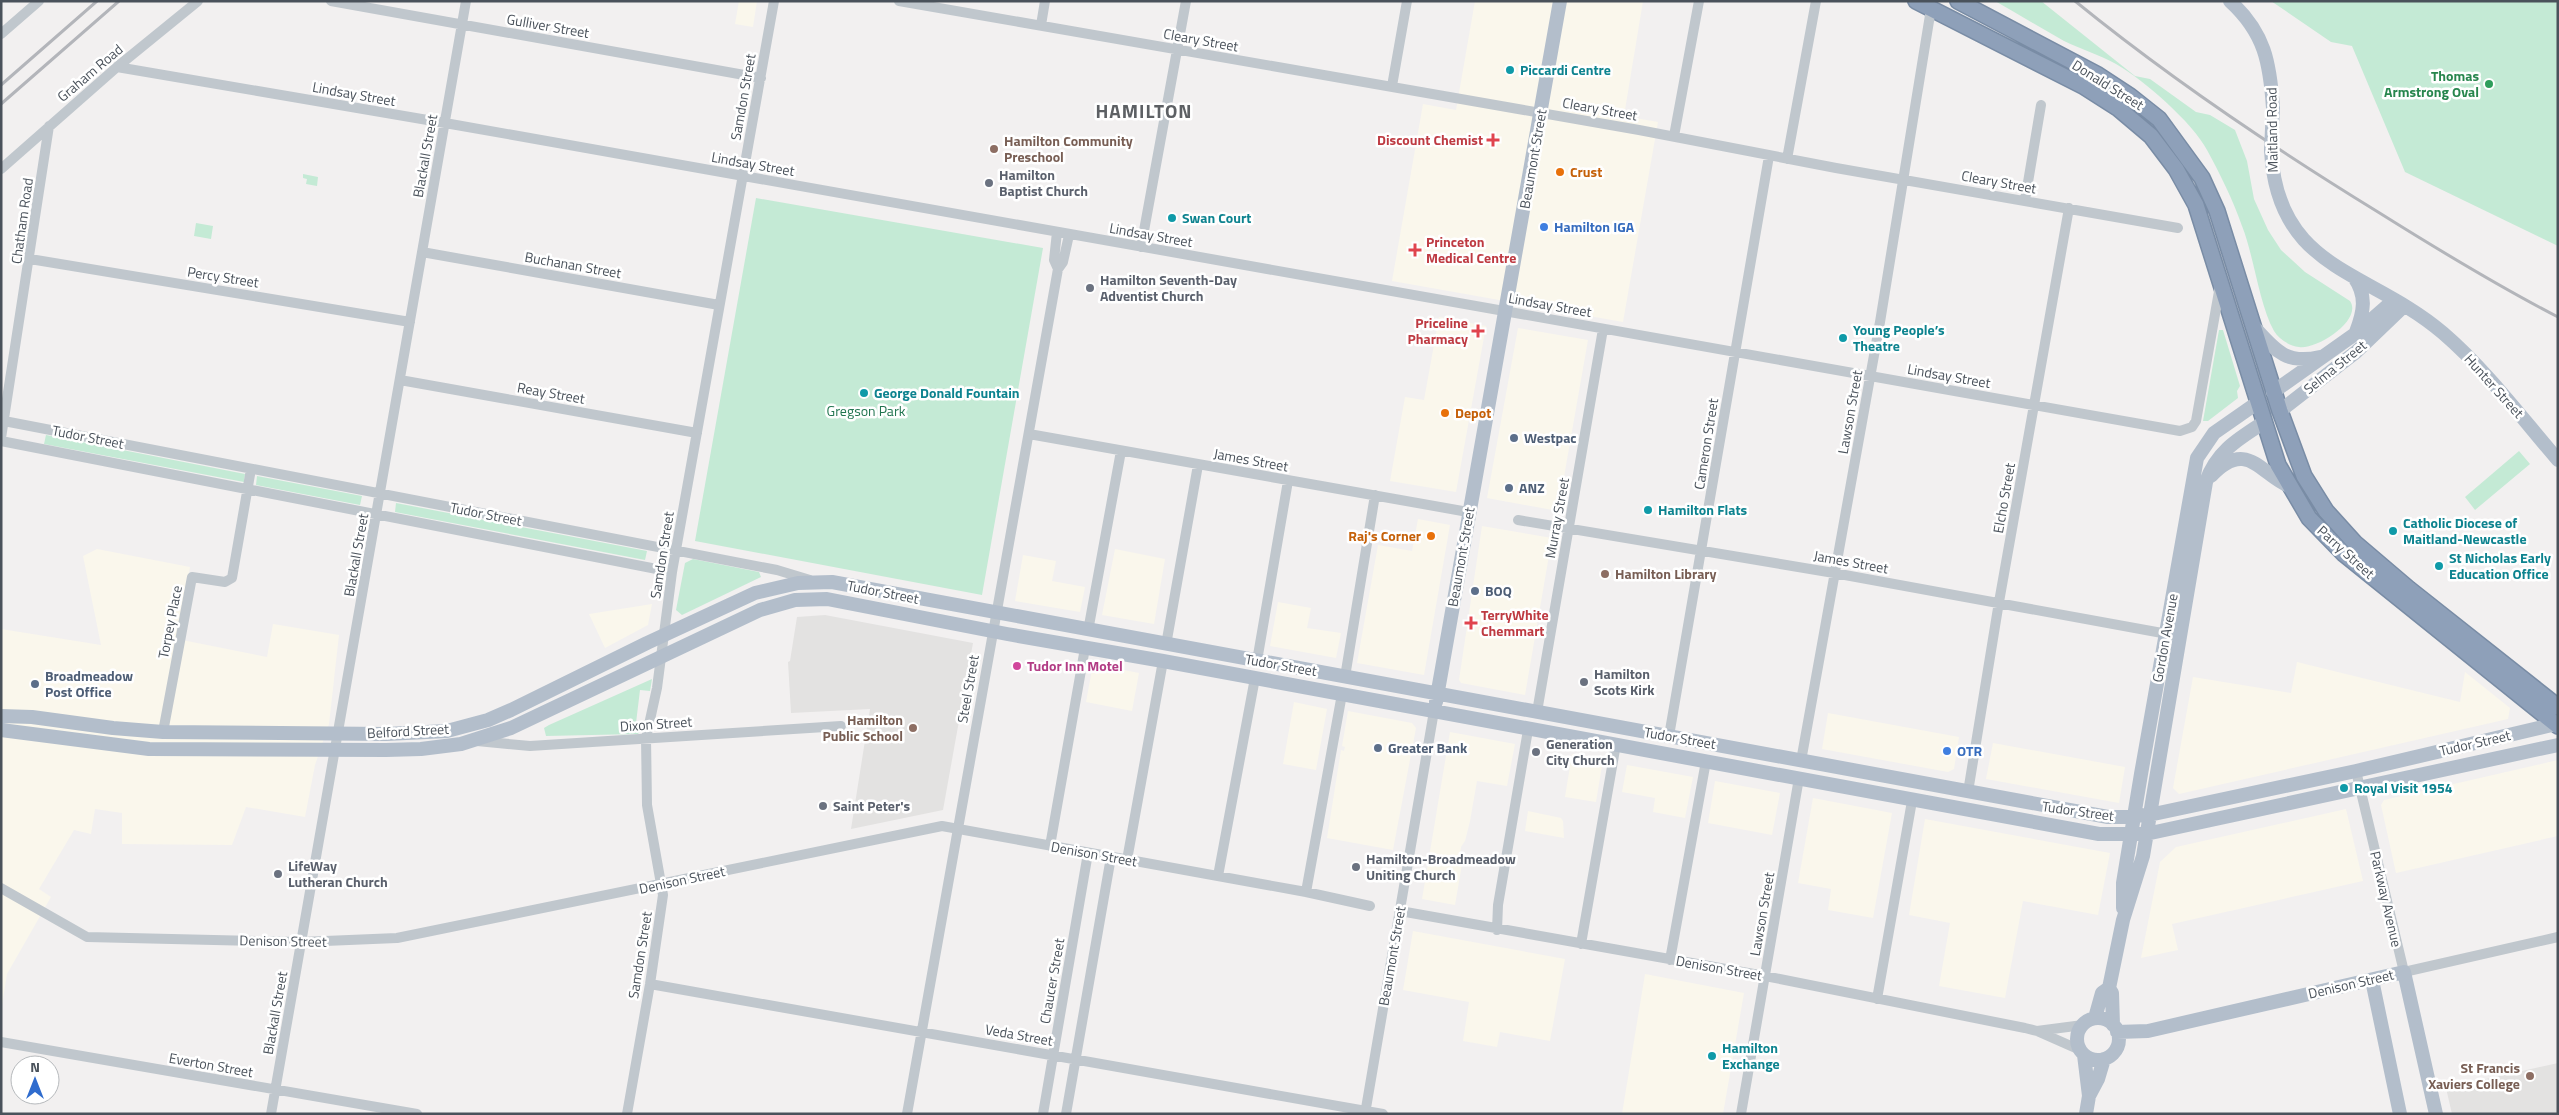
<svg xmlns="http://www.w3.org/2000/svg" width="2559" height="1115" font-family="'Titillium Web',sans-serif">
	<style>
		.commercial { fill: #faf7ec }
		.education { fill: #e3e2e1 }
		.green { fill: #c4ead5 }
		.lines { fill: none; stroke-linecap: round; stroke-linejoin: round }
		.highway-casing { stroke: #798ca5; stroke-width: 18 }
		.minor { stroke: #c0c7cd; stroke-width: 10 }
		.major { stroke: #b3becb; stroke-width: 14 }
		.highway { stroke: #8ea0b9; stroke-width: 15 }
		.rail { stroke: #b3b5ba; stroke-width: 3 }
		.major-bridge { stroke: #b3becb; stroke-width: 14 }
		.culture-dot { fill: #0f9aa8; stroke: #fff; stroke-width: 2 }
		.leisure-dot { fill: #2e9e5b; stroke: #fff; stroke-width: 2 }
		.health-dot { fill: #e0444e; stroke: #fff; stroke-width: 2 }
		.education-dot { fill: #8d6e63; stroke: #fff; stroke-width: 2 }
		.food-dot { fill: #e8710a; stroke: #fff; stroke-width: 2 }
		.worship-dot { fill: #6b7280; stroke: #fff; stroke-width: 2 }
		.shop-dot { fill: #3f7fe0; stroke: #fff; stroke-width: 2 }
		.service-dot { fill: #5c6f8a; stroke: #fff; stroke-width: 2 }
		.hotel-dot { fill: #d1479c; stroke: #fff; stroke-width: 2 }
		.labels { text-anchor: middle; stroke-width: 5; stroke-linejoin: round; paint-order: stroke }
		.street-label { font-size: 14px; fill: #4a525b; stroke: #fff }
		.culture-label { font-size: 14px; font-weight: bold; fill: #0d838f; stroke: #fff; text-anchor: start }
		.leisure-label { font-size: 14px; font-weight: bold; fill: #27864d; stroke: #fff; text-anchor: end }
		.health-label { font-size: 14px; font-weight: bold; fill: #be3a42; stroke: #fff; text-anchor: end }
		.education-label { font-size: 14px; font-weight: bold; fill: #785e54; stroke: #fff; text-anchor: start }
		.food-label { font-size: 14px; font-weight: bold; fill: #c56008; stroke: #fff; text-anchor: start }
		.worship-label { font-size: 14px; font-weight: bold; fill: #5b616d; stroke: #fff; text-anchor: start }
		.shop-label { font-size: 14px; font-weight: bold; fill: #366cbe; stroke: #fff; text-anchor: start }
		.park-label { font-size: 14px; fill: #227550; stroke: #fff }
		.service-label { font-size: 14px; font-weight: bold; fill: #4e5e75; stroke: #fff; text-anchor: start }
		.hotel-label { font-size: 14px; font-weight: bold; fill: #b23c85; stroke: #fff; text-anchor: start }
		.district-label { font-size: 19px; font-weight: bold; letter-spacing: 1px; fill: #5d6064; stroke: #fff }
	</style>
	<rect width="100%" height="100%" fill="#f2f0f0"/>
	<path class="commercial" d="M739 1H757L753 27 735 24Z
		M1475 1H1643L1624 116 1658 122 1623 322 1392 281 1423 104 1456 110Z
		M1439 317 1486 326 1456 492 1390 481 1405 397 1424 400Z
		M1518 328 1588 340 1558 511 1487 498Z
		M1418 519 1450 525 1424 675 1357 663 1378 545 1412 551Z
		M1482 526 1552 538 1525 695 1461 683 1459 680Z
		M97 549 190 567 177 639 267 657 273 624 339 635 329 724 315 765 305 817 246 807 232 845 122 844V813L95 809 91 834 74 830 39 889 51 897 7 974 1 1011V629L101 645 83 556Z
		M1115 549 1165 559 1154 624 1102 615Z
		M1023 555 1056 561 1052 581 1085 587 1080 612 1015 601Z
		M1278 602 1311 608 1307 628 1341 633 1336 658 1270 646Z
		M652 604 648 625 605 648 589 614Z
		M2297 662 2460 702 2465 672 2510 708 2508 719 2179 794 2173 788 2193 677 2291 693Z
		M1093 664 1139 673 1132 711 1086 702Z
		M1294 702 1327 709 1316 770 1283 764Z
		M1348 711 1412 723 1416 728 1393 850 1327 838 1341 750 1344 751 1345 747 1342 746Z
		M1828 713 1959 737 1954 769 1948 772 1822 749Z
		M1450 732 1515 744 1507 786 1477 781 1470 821 1465 841 1461 847 1459 863 1462 864 1455 905 1422 899Z
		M1993 743 2125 767 2119 803 1986 779Z
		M1572 754 1603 760 1596 802 1565 797Z
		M2558 760V836L2396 873 2381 805 2384 800Z
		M1627 765 1693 777 1685 818 1653 812 1655 798 1622 792Z
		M1715 781 1780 793 1772 835 1708 823Z
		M1813 798 1892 813 1873 918 1828 910 1831 889 1798 883Z
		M2346 809 2363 881 2172 924 2178 950 2141 958 2160 862 2176 847Z
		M1528 811 1561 818 1563 821 1564 838 1525 831Z
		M1925 819 2110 853 2098 915 2023 901 2005 998 1939 986 1950 923 1909 915Z
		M1413 931 1565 959 1550 1041 1500 1032 1497 1047 1463 1041 1469 1002 1403 990Z
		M1645 974 1744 993 1723 1114H1622Z"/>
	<path class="education" d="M825 615 973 643 943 810 851 829 870 709 791 713 788 662 790 661 797 617Z
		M2558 1063V1114H2452L2446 1088Z"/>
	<path class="green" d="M1995 1H2041L2135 76 2150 79 2196 112 2210 115 2235 130 2247 161 2254 199 2268 230 2281 250 2305 272 2350 301C2363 320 2317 350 2299 347 2289 346 2279 339 2274 331 2259 304 2254 256 2242 226 2233 200 2220 174 2207 150 2193 123 2143 79 2116 64 2100 55 2081 49 2064 41 2041 28 2018 14 1995 1Z
		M2271 1H2558V246L2405 172 2352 46 2331 42Z
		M303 174 318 177 317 186 306 184 307 179 303 178Z
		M756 198 1043 248 982 595 695 541Z
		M196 223 213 226 211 239 194 236Z
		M2219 330H2223L2240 386 2237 391 2238 398 2208 421H2203Z
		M46 435 245 474 244 482 44 444Z
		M2519 451 2530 464 2475 510 2465 497Z
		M257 476 362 496 360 505 256 485Z
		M396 503 647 551 645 560 395 512Z
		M693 559 759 572 761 577 682 615 676 610 685 563Z
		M652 679 650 691 640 690 636 723 645 725 638 734 546 736 544 728 549 725Z"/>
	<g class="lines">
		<defs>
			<path id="highway" d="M1916 1 2083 86 2119 109 2151 136 2176 169 2196 205 2278 465 2309 518 2344 554 2558 726
				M1958 1 2098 75 2130 96 2159 119 2202 178 2217 211 2280 411 2304 476 2326 511 2355 543 2409 589 2558 707"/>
		</defs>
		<use href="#highway" class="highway-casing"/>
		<path class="minor" d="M331 1 761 78
			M899 1 1639 130 1836 168 2178 228
			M1041 25 1045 1
			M1 34 39 1
			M117 67 445 123 2180 431 2192 427 2196 421 2220 286
			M1392 86 1407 1
			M1674 136 1699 1
			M1787 159 1816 1
			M1 169 117 67 198 1
			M2025 200 2041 105
			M1057 232 1054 260 1058 269
			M1141 247 1186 1
			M422 252 719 305
			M30 259 410 322
			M400 380 697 433
			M4 421 777 570 810 580
			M1029 434 1468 512
			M1 438 49 126
			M1 441 672 572
			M1518 520 1834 573 2173 635
			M1088 631 1121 451
			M1166 645 1198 465
			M1257 661 1288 481
			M1345 677 1375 495
			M1537 712 1603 329
			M163 732 192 577 225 582 232 578 251 469
			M1669 736 1769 156
			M477 741 530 746 841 726
			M1801 761 1880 322 1931 9
			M2356 771 2404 972 2558 937
			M1968 792 1999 602 2069 208
			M1050 846 1085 648
			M1127 860 1163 661
			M1218 876 1255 678
			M1 888 87 937 301 942 397 938 942 826 1306 892 1370 906
			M1306 892 1342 694
			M1400 911 1765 976 2025 1028 2037 1031 2080 1050
			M1497 930 1498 905 1528 730
			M1581 944 1616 744
			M1670 960 1706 761
			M650 984 1383 1114
			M1877 999 1912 801
			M2037 1031 2083 1025
			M1 1042 417 1114
			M271 1114 466 1
			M627 1114 650 984 663 895 647 805 646 738 657 688 672 572 774 1
			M907 1114 1058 269 1063 262 1069 235
			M1043 1114 1088 853
			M1066 1114 1111 857
			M1365 1114 1434 711
			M1741 1114 1799 778"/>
		<path class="major" d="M2230 1C2265 33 2270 63 2273 108
			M2271 150C2277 271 2368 269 2443 333 2486 370 2521 417 2558 460
			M2354 277C2367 296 2364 311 2356 332
			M2254 327C2275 350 2286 365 2320 357
			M2273 392 2355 334 2394 300
			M2280 411 2356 352 2404 306
			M2211 476C2247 438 2260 474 2289 486
			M1436 702 1560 1
			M1 716 32 717 113 728 163 732 386 734 447 731 488 720 511 710 647 643 755 593 798 583 832 582 2108 817 2149 815 2356 771 2556 724
			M1 730 149 749 386 750 421 749 461 744 511 728 760 610 795 600 827 599 1007 634 1163 661 2099 834H2146L2558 745
			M2123 908V883L2141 774 2197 458 2214 433 2257 403
			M2372 980 2400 1114
			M2095 1018 2102 993 2109 988
			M2077 1039a21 21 0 1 1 42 0a21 21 0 1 1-42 0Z
			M2113 1025 2112 993 2109 988 2123 920 2143 856 2206 482C2216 452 2238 439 2263 423
			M2117 1032 2148 1031 2404 972 2436 1114
			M2084 1055 2089 1096 2086 1114
			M2089 1096 2098 1079 2104 1059"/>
		<use href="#highway" class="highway"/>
		<path class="rail" d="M2075 1C2172 80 2272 147 2378 212 2437 249 2496 285 2558 317
			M1 85 97 1
			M1 104 119 1"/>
		<path class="major-bridge" d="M2271 150 2273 108"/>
	</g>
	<g class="culture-dot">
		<circle cx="1510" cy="70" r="5"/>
		<circle cx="1172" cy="218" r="5"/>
		<circle cx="1843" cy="338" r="5"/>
		<circle cx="864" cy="393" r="5"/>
		<circle cx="1648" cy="510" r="5"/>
		<circle cx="2393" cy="531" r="5"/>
		<circle cx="2439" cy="566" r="5"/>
		<circle cx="2344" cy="788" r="5"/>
		<circle cx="1712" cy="1056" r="5"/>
	</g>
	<circle class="leisure-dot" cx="2489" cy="84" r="5"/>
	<g class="health-dot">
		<path d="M1490.5 132.5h5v5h5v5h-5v5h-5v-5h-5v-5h5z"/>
		<path d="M1412.5 242.5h5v5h5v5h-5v5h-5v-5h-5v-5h5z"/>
		<path d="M1475.5 323.5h5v5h5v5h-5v5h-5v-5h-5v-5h5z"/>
		<path d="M1468.5 615.5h5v5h5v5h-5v5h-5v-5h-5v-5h5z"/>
	</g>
	<g class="education-dot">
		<circle cx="994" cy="149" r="5"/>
		<circle cx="1605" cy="574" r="5"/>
		<circle cx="913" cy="728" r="5"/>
		<circle cx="2530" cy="1076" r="5"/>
	</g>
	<g class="food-dot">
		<circle cx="1560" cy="172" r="5"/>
		<circle cx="1445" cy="413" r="5"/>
		<circle cx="1431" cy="536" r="5"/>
	</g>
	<g class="worship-dot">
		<circle cx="989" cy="183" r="5"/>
		<circle cx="1090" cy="288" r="5"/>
		<circle cx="1584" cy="682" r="5"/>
		<circle cx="1536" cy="752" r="5"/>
		<circle cx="823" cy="806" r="5"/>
		<circle cx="1356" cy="867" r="5"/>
		<circle cx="278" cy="874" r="5"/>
	</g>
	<g class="shop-dot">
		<circle cx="1544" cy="227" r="5"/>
		<circle cx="1947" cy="751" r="5"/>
	</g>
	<g class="service-dot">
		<circle cx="1514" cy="438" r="5"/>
		<circle cx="1509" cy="488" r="5"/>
		<circle cx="1475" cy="591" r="5"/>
		<circle cx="35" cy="684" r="5"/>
		<circle cx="1378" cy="748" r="5"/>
	</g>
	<circle class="hotel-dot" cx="1017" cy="666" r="5"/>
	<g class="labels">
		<g class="street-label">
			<text transform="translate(548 26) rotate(10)" y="5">Gulliver Street</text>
			<text transform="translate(1201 40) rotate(10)" y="5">Cleary Street</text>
			<text transform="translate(90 73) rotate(-40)" y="5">Graham Road</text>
			<text transform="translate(2108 85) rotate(32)" y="5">Donald Street</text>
			<text transform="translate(354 94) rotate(10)" y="5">Lindsay Street</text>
			<text transform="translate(743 97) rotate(-80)" y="5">Samdon Street</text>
			<text transform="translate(1600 109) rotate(10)" y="5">Cleary Street</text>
			<text transform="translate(2272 130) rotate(-91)" y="5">Maitland Road</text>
			<text transform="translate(425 156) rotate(-80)" y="5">Blackall Street</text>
			<text transform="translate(1533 159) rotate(-80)" y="5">Beaumont Street</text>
			<text transform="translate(753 164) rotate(10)" y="5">Lindsay Street</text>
			<text transform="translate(1999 182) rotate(10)" y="5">Cleary Street</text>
			<text transform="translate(22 221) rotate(-82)" y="5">Chatham Road</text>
			<text transform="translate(1151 235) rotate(10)" y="5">Lindsay Street</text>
			<text transform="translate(573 265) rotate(10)" y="5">Buchanan Street</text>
			<text transform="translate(223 277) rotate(9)" y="5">Percy Street</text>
			<text transform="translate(1550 305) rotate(10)" y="5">Lindsay Street</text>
			<text transform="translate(2335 367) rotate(-39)" y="5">Selma Street</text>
			<text transform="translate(1949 376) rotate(10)" y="5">Lindsay Street</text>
			<text transform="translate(2494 386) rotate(48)" y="5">Hunter Street</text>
			<text transform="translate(551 393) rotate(10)" y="5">Reay Street</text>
			<text transform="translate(1850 412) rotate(-80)" y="5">Lawson Street</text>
			<text transform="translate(88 437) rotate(11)" y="5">Tudor Street</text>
			<text transform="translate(1706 444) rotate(-81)" y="5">Cameron Street</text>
			<text transform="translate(1251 460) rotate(10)" y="5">James Street</text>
			<text transform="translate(2004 498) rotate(-80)" y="5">Elcho Street</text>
			<text transform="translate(486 514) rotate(11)" y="5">Tudor Street</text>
			<text transform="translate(1557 518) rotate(-80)" y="5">Murray Street</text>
			<text transform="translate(2346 552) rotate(42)" y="5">Parry Street</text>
			<text transform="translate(356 555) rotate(-80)" y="5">Blackall Street</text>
			<text transform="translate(662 555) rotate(-81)" y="5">Samdon Street</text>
			<text transform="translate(1461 557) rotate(-80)" y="5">Beaumont Street</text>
			<text transform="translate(1851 562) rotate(10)" y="5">James Street</text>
			<text transform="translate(883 592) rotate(11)" y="5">Tudor Street</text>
			<text transform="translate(170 622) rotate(-79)" y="5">Torpey Place</text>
			<text transform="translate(2165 638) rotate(-80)" y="5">Gordon Avenue</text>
			<text transform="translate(1281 665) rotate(10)" y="5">Tudor Street</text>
			<text transform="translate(968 689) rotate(-80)" y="5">Steel Street</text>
			<text transform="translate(656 724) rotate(-4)" y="5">Dixon Street</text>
			<text transform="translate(408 731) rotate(-3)" y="5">Belford Street</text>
			<text transform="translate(1680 738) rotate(10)" y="5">Tudor Street</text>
			<text transform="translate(2475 743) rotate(-13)" y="5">Tudor Street</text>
			<text transform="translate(2078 811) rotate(8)" y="5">Tudor Street</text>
			<text transform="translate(1094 854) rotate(10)" y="5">Denison Street</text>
			<text transform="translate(682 880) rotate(-12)" y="5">Denison Street</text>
			<text transform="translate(2386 899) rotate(77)" y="5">Parkway Avenue</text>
			<text transform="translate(1762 914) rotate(-80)" y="5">Lawson Street</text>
			<text transform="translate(283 941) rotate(1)" y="5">Denison Street</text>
			<text transform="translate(640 955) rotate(-81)" y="5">Samdon Street</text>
			<text transform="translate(1392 956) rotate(-80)" y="5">Beaumont Street</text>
			<text transform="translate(1719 968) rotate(10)" y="5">Denison Street</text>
			<text transform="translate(1052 981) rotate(-80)" y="5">Chaucer Street</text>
			<text transform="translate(2351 984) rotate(-13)" y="5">Denison Street</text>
			<text transform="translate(275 1013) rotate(-80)" y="5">Blackall Street</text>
			<text transform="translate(1019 1035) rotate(10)" y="5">Veda Street</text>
			<text transform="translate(211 1065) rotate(10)" y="5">Everton Street</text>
		</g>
		<g class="culture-label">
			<text x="1520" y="75">Piccardi Centre</text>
			<text x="1182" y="223">Swan Court</text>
			<text x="1853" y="335">Young People’s<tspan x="1853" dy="16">Theatre</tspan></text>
			<text x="874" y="398">George Donald Fountain</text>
			<text x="1658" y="515">Hamilton Flats</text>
			<text x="2403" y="528">Catholic Diocese of<tspan x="2403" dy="16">Maitland-Newcastle</tspan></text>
			<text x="2449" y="563">St Nicholas Early<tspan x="2449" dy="16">Education Office</tspan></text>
			<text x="2354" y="793">Royal Visit 1954</text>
			<text x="1722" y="1053">Hamilton<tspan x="1722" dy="16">Exchange</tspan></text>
		</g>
		<g class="leisure-label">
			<text x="2479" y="81">Thomas<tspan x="2479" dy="16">Armstrong Oval</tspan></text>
		</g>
		<g class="health-label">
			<text x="1483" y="145">Discount Chemist</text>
			<text x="1426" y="247" text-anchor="start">Princeton<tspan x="1426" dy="16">Medical Centre</tspan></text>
			<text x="1468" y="328">Priceline<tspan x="1468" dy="16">Pharmacy</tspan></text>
			<text x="1481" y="620" text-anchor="start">TerryWhite<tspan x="1481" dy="16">Chemmart</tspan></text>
		</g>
		<g class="education-label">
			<text x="1004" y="146">Hamilton Community<tspan x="1004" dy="16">Preschool</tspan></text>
			<text x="1615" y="579">Hamilton Library</text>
			<text x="903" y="725" text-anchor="end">Hamilton<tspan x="903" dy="16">Public School</tspan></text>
			<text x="2520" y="1073" text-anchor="end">St Francis<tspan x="2520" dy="16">Xaviers College</tspan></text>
		</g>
		<g class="food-label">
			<text x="1570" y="177">Crust</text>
			<text x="1455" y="418">Depot</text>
			<text x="1421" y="541" text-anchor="end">Raj's Corner</text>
		</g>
		<g class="worship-label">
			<text x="999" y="180">Hamilton<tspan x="999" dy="16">Baptist Church</tspan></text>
			<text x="1100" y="285">Hamilton Seventh-Day<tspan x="1100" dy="16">Adventist Church</tspan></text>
			<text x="1594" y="679">Hamilton<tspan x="1594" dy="16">Scots Kirk</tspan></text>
			<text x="1546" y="749">Generation<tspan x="1546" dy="16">City Church</tspan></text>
			<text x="833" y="811">Saint Peter's</text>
			<text x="1366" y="864">Hamilton-Broadmeadow<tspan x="1366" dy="16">Uniting Church</tspan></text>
			<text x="288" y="871">LifeWay<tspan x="288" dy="16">Lutheran Church</tspan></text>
		</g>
		<g class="shop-label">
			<text x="1554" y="232">Hamilton IGA</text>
			<text x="1957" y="756">OTR</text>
		</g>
		<g class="park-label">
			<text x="866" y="416">Gregson Park</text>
		</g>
		<g class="service-label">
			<text x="1524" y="443">Westpac</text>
			<text x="1519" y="493">ANZ</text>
			<text x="1485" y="596">BOQ</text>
			<text x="45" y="681">Broadmeadow<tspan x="45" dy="16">Post Office</tspan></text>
			<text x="1388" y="753">Greater Bank</text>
		</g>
		<g class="hotel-label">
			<text x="1027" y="671">Tudor Inn Motel</text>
		</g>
		<g class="district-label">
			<text x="1144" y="118">HAMILTON</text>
		</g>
	</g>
	<rect width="2559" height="1115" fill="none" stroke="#4a525b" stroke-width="5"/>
	<g transform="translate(35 1080)"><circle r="24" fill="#ffffff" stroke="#b7babd"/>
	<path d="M0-4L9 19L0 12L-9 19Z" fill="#2f6cce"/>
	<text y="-8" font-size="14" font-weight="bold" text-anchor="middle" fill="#4a525b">N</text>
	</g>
</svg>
